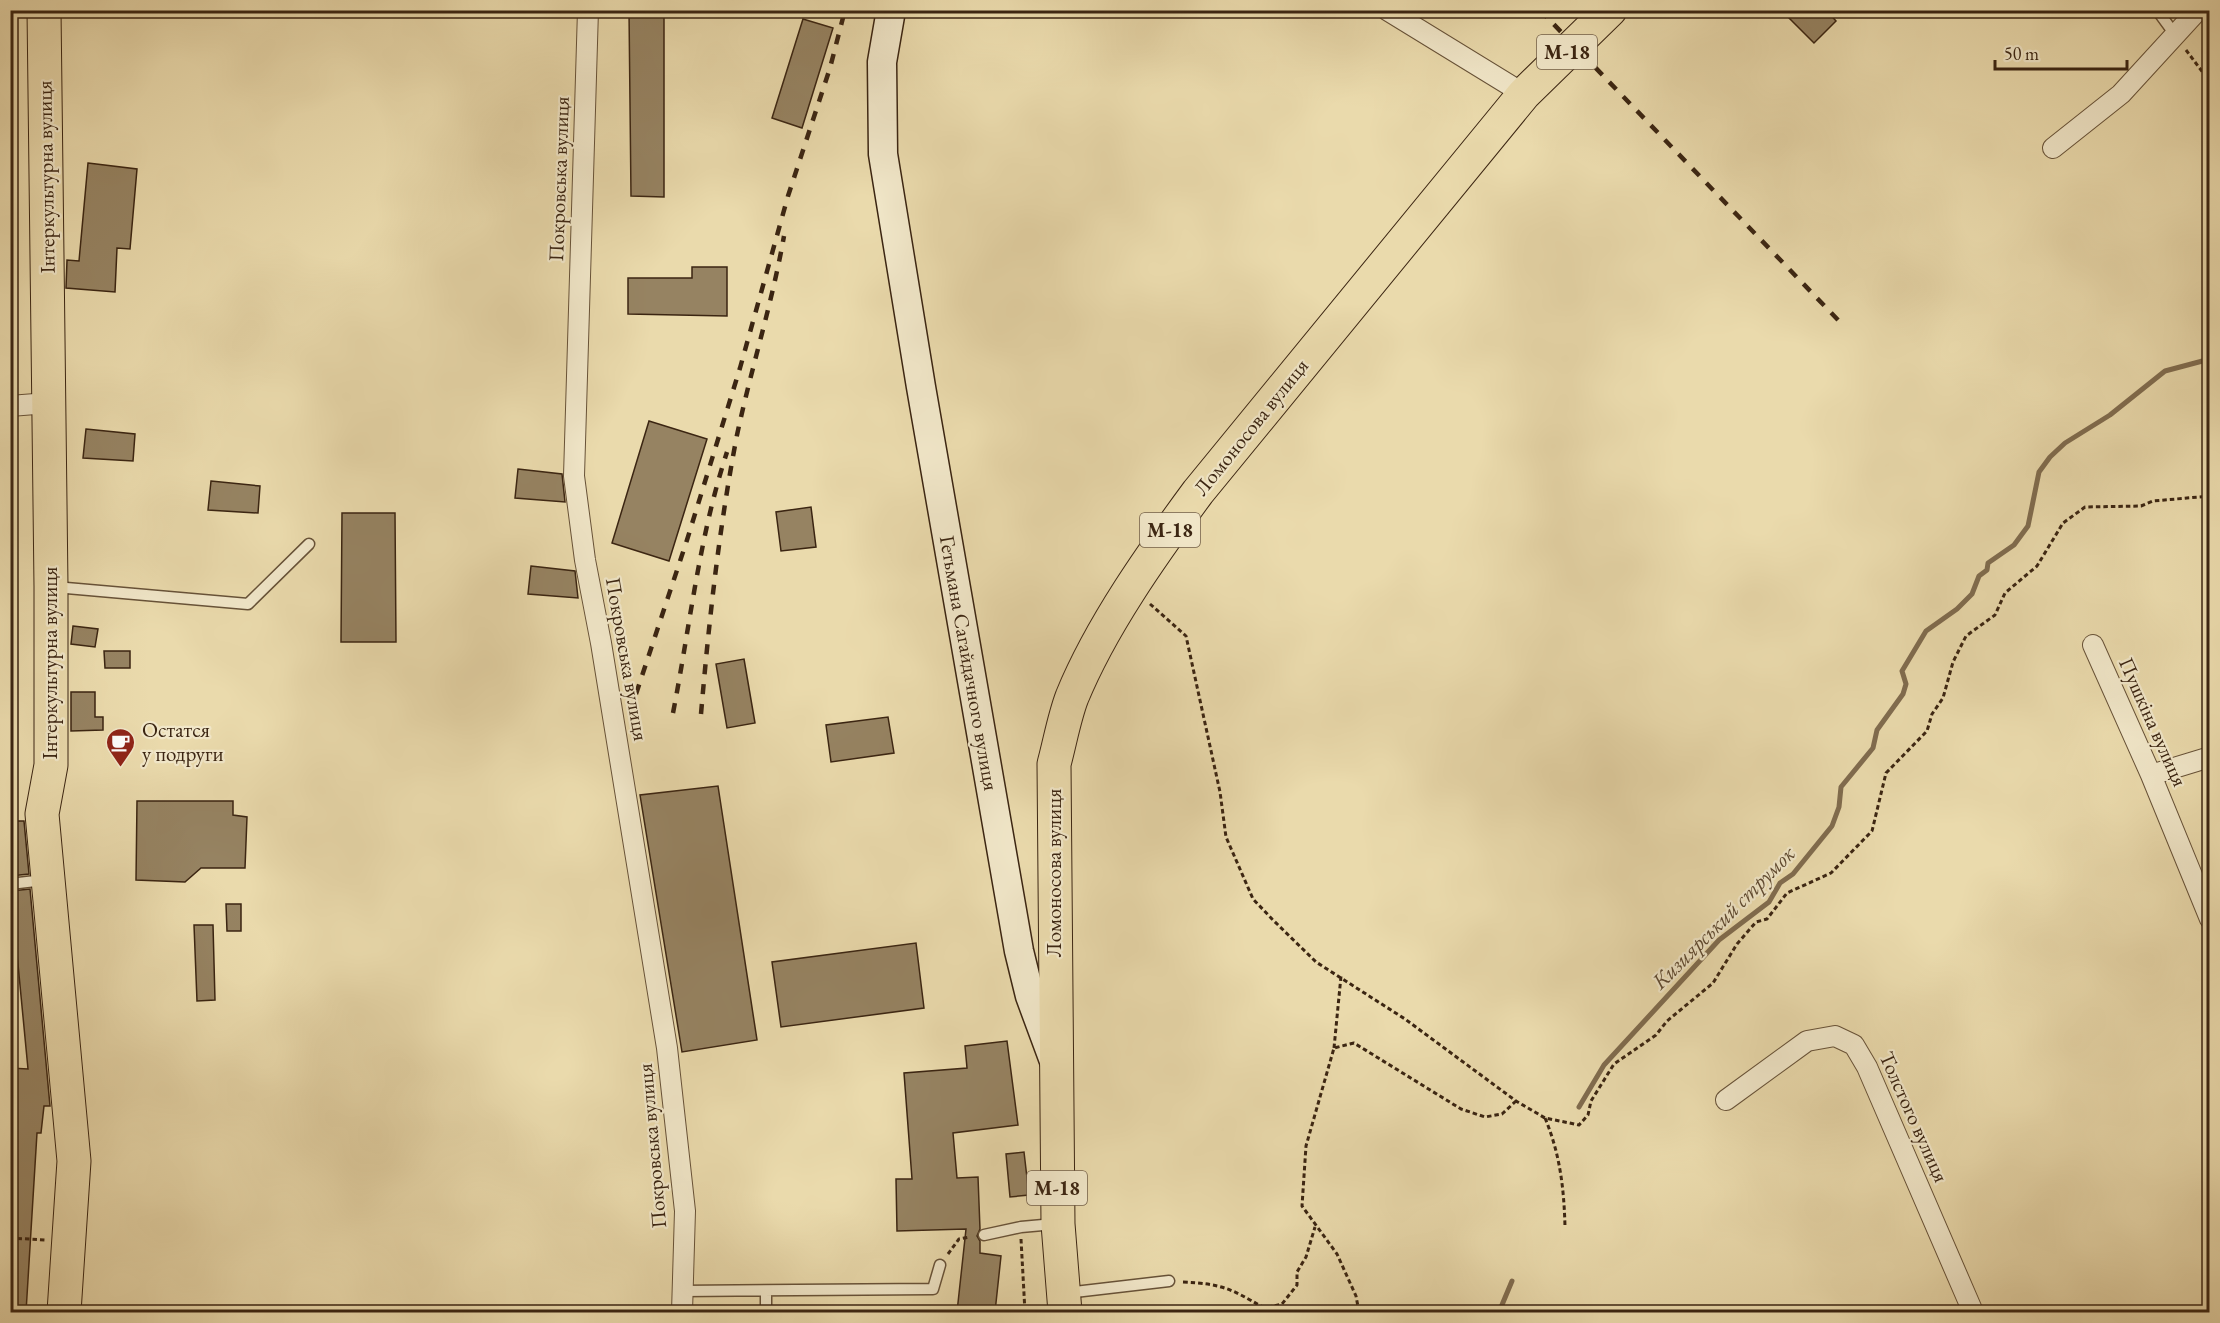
<svg xmlns="http://www.w3.org/2000/svg" width="2220" height="1323" font-family="'EB Garamond',serif">
	<style>
		.lines { fill: none; stroke-linecap: round; stroke-linejoin: round }
		.stream { stroke: #806c4f; stroke-width: 5 }
		.building { fill: #968362; stroke: #3b2512; stroke-width: 1.5 }
		.lane-casing { stroke: #675238; stroke-width: 13 }
		.street-casing { stroke: #675238; stroke-width: 22 }
		.secondary-casing { stroke: #3b2512; stroke-width: 31 }
		.highway-casing { stroke: #3b2512; stroke-width: 35 }
		.path { stroke: #3b2512; stroke-width: 3; stroke-dasharray: 4.5 3; stroke-linecap: butt }
		.lane { stroke: #f1e7c9; stroke-width: 10 }
		.street { stroke: #f1e7c9; stroke-width: 20 }
		.secondary { stroke: #f1e7c9; stroke-width: 28 }
		.highway { stroke: #eadaac; stroke-width: 33 }
		.rail { stroke: #3b2512; stroke-width: 4.5; stroke-dasharray: 10 10; stroke-linecap: butt }
		.labels { text-anchor: middle; stroke-width: 4.5; stroke-linejoin: round; paint-order: stroke }
		.shield { fill: #f1e7c9; stroke: #725f49; stroke-width: 1.5 }
		.shield-label { font-size: 20px; font-weight: bold; fill: #3b2512 }
		.street-label { font-size: 21px; fill: #3b2512; stroke: #f1e7c9 }
		.poi-label { font-size: 21px; fill: #3b2512; stroke: #f1e7c9; text-anchor: start }
		.water-label { font-size: 22px; font-style: italic; fill: #5e4931; stroke: #f1e7c9 }
	</style>
	<rect width="100%" height="100%" fill="#eadaac"/>
	<filter id="stains"><feTurbulence type="fractalNoise" baseFrequency=".00333" numOctaves="4"/><feColorMatrix values="0 0 0 0 .2 0 0 0 0 .09 0 0 0 0 .02 0 0 0 .5 -.17"/></filter>
	<radialGradient id="worn" r=".72"><stop offset=".6" stop-color="#630" stop-opacity="0"/><stop offset="1" stop-color="#630" stop-opacity=".3"/></radialGradient>
	<g class="lines">
		<path class="stream" d="M1579 1107 1604 1065 1719 940 1769 902 1780 883 1793 874 1832 826 1839 807 1841 787 1873 748 1877 730 1903 694 1906 684 1902 671 1926 631 1957 609 1972 594 1979 576 1987 570 1988 563 2014 545 2028 526 2039 472 2050 457 2065 443 2110 415 2165 371 2210 359
			M1499 1312 1512 1281"/>
	</g>
	<path class="building" d="M629 10H664V197L631 196Z
		M1781 10H1826L1836 21 1814 43Z
		M803 19 833 28 802 128 772 118Z
		M88 163 137 169 130 249 117 248 115 292 66 288 67 260 79 261Z
		M692 267H727V316L628 314V278H692Z
		M649 421 707 439 669 561 612 543Z
		M86 429 135 434 133 461 83 458Z
		M518 469 562 474 565 502 515 498Z
		M211 481 260 486 258 513 208 510Z
		M811 507 816 547 781 551 776 512Z
		M342 513H395L396 642H341Z
		M531 566 575 571 578 598 528 594Z
		M73 626 98 629 95 647 71 644Z
		M104 651H130V668H105Z
		M744 659 755 723 727 728 716 664Z
		M71 692H95V717H103V730L71 731Z
		M888 717 894 753 831 762 826 725Z
		M718 786 757 1040 682 1052 640 795Z
		M137 801H233V815L247 817 245 868H201L185 882 136 880Z
		M10 821H24L29 874 10 876Z
		M30 889 50 1106H44L41 1133H37L26 1312H10V1068L28 1069 11 891Z
		M226 904H241V931H227Z
		M194 925H213L215 1000 197 1001Z
		M916 943 924 1008 781 1027 772 962Z
		M1007 1041 1018 1125 953 1133 957 1178 978 1177 980 1229 977 1236 980 1241V1253L1001 1256 995 1312H957L966 1229 897 1231 896 1179H912L904 1073 967 1068 965 1046Z
		M1024 1152 1029 1195 1010 1197 1006 1154Z"/>
	<g class="lines">
		<defs>
			<path id="lane" d="M2157 10 2176 36
				M55 587 248 604 309 544
				M10 884 44 880
				M984 1235 1021 1227 1054 1224
				M682 1291 933 1289 940 1265
				M1066 1293 1169 1281
				M766 1312V1291"/>
			<path id="street" d="M588 10 574 476 585 560 601 643 667 1048 685 1211 682 1312
				M1387 10 1524 94
				M2053 148 2121 94 2198 10
				M10 406 48 403
				M2093 645 2151 775 2210 919
				M2151 775 2210 757
				M1726 1100 1807 1041 1835 1036 1854 1045 1867 1067 1973 1312"/>
			<path id="secondary" d="M891 10 882 62 883 154 921 387 1019 951 1030 996 1054 1061"/>
			<path id="highway" d="M44 10 51 586V765L42 814 74 1161 64 1312
				M1065 1312 1058 1224 1054 764C1060 742 1064 718 1072 697 1101 626 1153 553 1198 492L1524 94 1610 10"/>
		</defs>
		<use href="#lane" class="lane-casing"/>
		<use href="#street" class="street-casing"/>
		<use href="#secondary" class="secondary-casing"/>
		<use href="#highway" class="highway-casing"/>
		<path class="path" d="M2186 50 2210 82
			M1150 604 1186 636 1220 792 1226 837 1253 899 1272 919 1316 962 1405 1019 1516 1101 1545 1118 1579 1125 1588 1115 1591 1101 1614 1064 1656 1035 1667 1021 1713 983 1737 944 1756 922 1767 919 1787 893 1831 873 1872 831 1886 773 1927 731 1932 714 1943 698 1953 662 1966 636 1995 615 2005 593 2037 566 2063 523 2085 507 2141 506 2153 501 2210 496
			M1334 1048 1341 976
			M1545 1118C1560 1154 1564 1188 1565 1227
			M10 1238 45 1240
			M1021 1239 1025 1312
			M948 1254 959 1239 970 1237
			M1183 1282C1222 1284 1230 1288 1264 1308L1282 1304 1297 1285V1272L1306 1257 1315 1227
			M1359 1312 1356 1296 1337 1254 1302 1206 1306 1146 1334 1048 1354 1043 1461 1109 1485 1117 1502 1114 1516 1101"/>
		<use href="#lane" class="lane"/>
		<use href="#street" class="street"/>
		<use href="#secondary" class="secondary"/>
		<use href="#highway" class="highway"/>
		<path class="rail" d="M1540 10 1840 322
			M636 694 687 540 740 368 788 196 830 68 845 10
			M673 713C690 626 699 537 727 452
			M701 714C709 621 719 528 737 435 751 369 772 304 784 236"/>
	</g>
	<defs>
		<symbol id="cafe-pin" viewBox="-11 -11 22 30"><path d="M0 17L-7.5 6A9.5 9.5 0 1 1 7.5 6Z" fill="#8f2418" stroke="#f1e7c9"/><path d="M-5.5-4.5H6V0H3Q3 3.5 0 3.5H-2.5Q-5.5 3.5-5.5 0ZM3-3.2v2h1.7v-2ZM-6 4.5H4V6H-6Z" fill="#fff"/></symbol>
	</defs>
	<g fill-rule="evenodd">
		<use href="#cafe-pin" x="104" y="726" width="33" height="45"/>
	</g>
	<g class="labels">
		<g class="shield">
			<rect x="1537" y="35" width="60" height="34" rx="4.5"/>
			<rect x="1140" y="513" width="60" height="34" rx="4.5"/>
			<rect x="1027" y="1171" width="60" height="34" rx="4.5"/>
		</g>
		<g class="shield-label">
			<text x="1567" y="59">М-18</text>
			<text x="1170" y="537">М-18</text>
			<text x="1057" y="1195">М-18</text>
		</g>
		<g class="street-label">
			<text transform="translate(46 177) rotate(-91)" y="7">Інтеркультурна вулиця</text>
			<text transform="translate(559 179) rotate(-88)" y="7">Покровська вулиця</text>
			<text transform="translate(1251 427) rotate(-51)" y="7">Ломоносова вулиця</text>
			<text transform="translate(627 659) rotate(80)" y="7">Покровська вулиця</text>
			<text transform="translate(50 663) rotate(-90)" y="7">Інтеркультурна вулиця</text>
			<text transform="translate(969 663) rotate(80)" y="7">Гетьмана Сагайдачного вулиця</text>
			<text transform="translate(2153 722) rotate(66)" y="7">Пушкіна вулиця</text>
			<text transform="translate(1054 873) rotate(-90)" y="7">Ломоносова вулиця</text>
			<text transform="translate(1914 1117) rotate(66)" y="7">Толстого вулиця</text>
			<text transform="translate(652 1146) rotate(-95)" y="7">Покровська вулиця</text>
		</g>
		<g class="poi-label">
			<text x="142" y="737">Остатся<tspan x="142" dy="24">у подруги</tspan></text>
		</g>
		<g class="water-label">
			<text transform="translate(1723 917) rotate(-45)" y="8">Кизиярський струмок</text>
		</g>
	</g>
	<rect width="2220" height="1323" fill="none" stroke="#eadaac" stroke-width="36"/>
	<rect x="12" y="12" width="2196" height="1299" fill="none" stroke="#3b2512" stroke-width="3"/>
	<rect x="18" y="18" width="2184" height="1287" fill="none" stroke="#3b2512" stroke-width="1.5"/>
	<path d="M1995 60v9h132v-9" fill="none" stroke="#3b2512" stroke-width="3"/>
	<text x="2004" y="60" font-size="18" fill="#3b2512" stroke="#f1e7c9" stroke-width="4.5" paint-order="stroke">50 m</text>
	<rect width="100%" height="100%" filter="url(#stains)"/>
	<rect width="100%" height="100%" fill="url(#worn)"/>
</svg>
